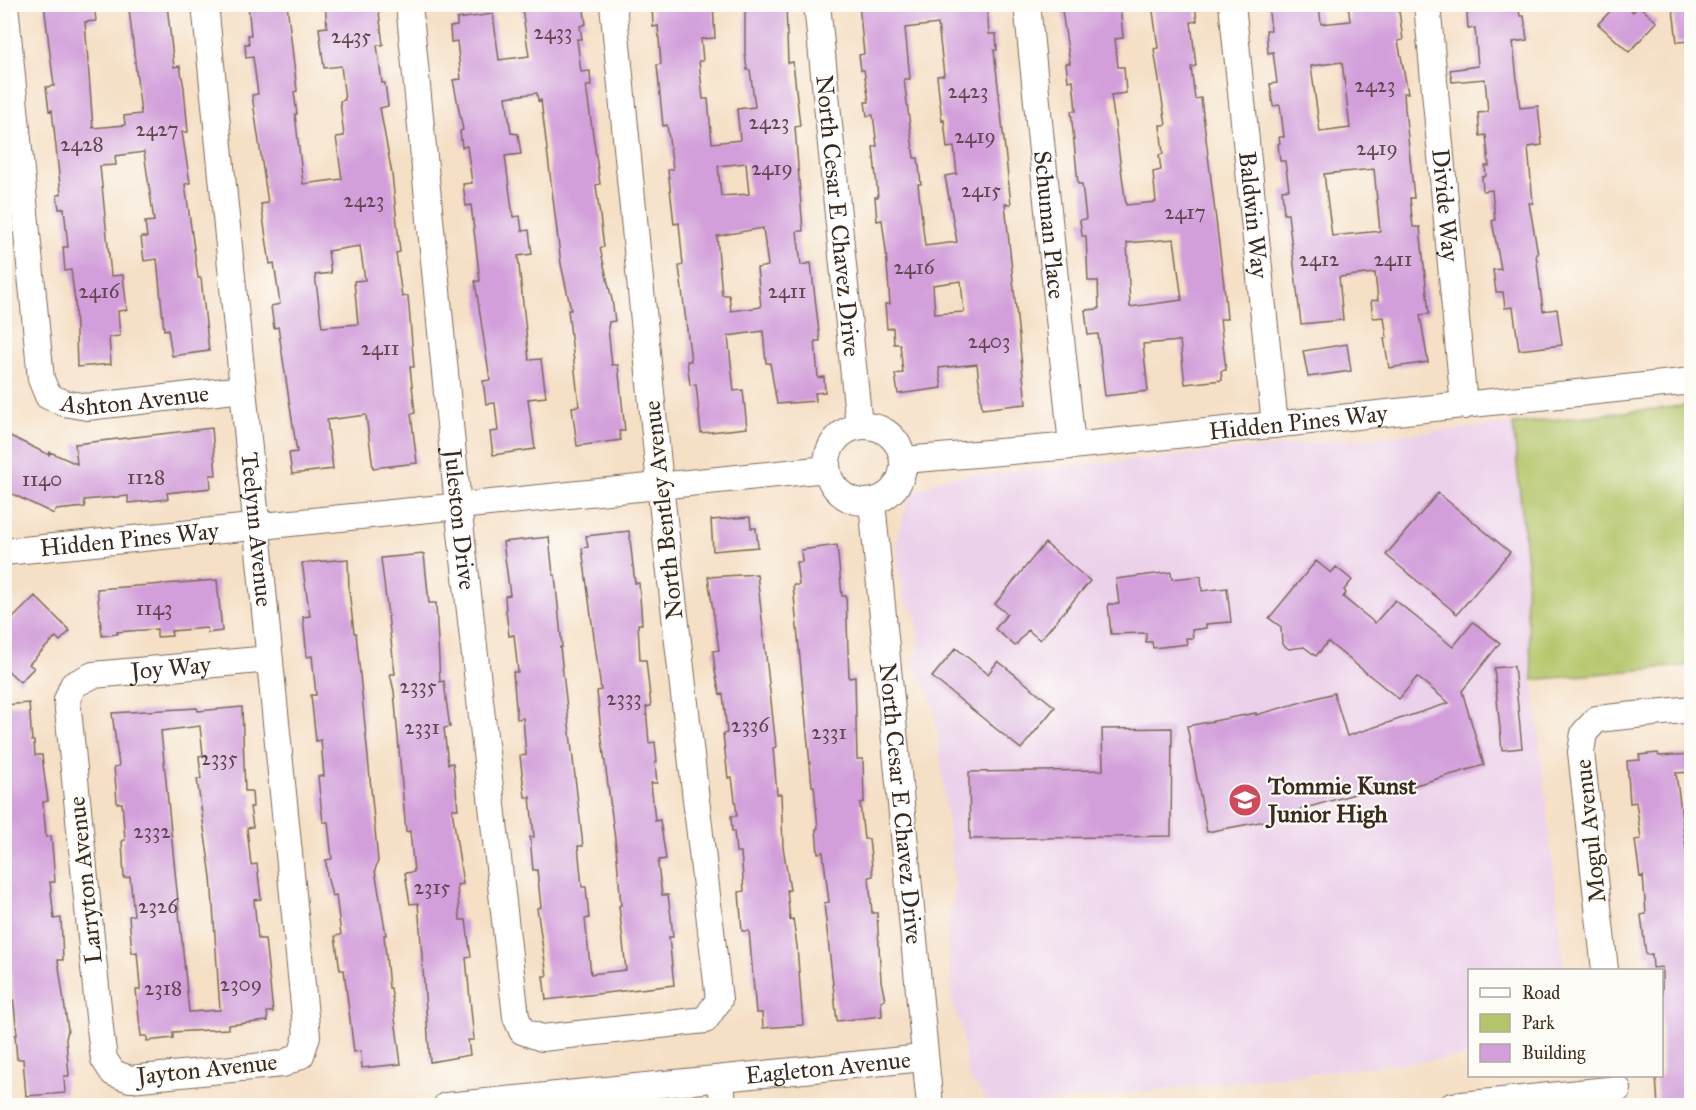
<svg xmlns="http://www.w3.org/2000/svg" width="1696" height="1110" font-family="'IM FELL Great Primer',serif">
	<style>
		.built { fill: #ecd1ea }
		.green { fill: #b3c568; stroke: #777843; stroke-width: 1.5 }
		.building { fill: #d29fda; fill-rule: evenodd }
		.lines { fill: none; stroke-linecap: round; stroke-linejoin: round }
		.minor-casing { stroke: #7c6958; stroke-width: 28 }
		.minor { stroke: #fff; stroke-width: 26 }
		.labels { text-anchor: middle; stroke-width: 4.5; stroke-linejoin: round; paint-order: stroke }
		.number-label { font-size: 21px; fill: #61474d }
		.street-label { font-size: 24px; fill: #3b2a1e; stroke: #fdfcf7 }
		.poi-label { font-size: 24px; font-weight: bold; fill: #3b2a1e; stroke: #fdfcf7; text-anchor: start }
	</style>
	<rect width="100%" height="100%" fill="#fdfcf7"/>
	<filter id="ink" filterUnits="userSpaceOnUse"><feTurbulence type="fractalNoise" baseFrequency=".0167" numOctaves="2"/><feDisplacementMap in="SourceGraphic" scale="12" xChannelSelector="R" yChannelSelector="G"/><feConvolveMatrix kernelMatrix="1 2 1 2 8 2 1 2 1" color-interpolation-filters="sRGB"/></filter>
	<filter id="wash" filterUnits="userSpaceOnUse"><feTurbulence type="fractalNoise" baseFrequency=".008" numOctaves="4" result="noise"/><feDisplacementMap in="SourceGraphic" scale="24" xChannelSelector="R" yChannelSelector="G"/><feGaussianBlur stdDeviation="1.35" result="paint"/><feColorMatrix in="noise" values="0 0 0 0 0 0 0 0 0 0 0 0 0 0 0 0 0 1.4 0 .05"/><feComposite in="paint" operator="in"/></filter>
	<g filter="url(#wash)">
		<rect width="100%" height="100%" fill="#f5dfc5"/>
		<path class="built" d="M1513 424 1527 559 1526 602 1533 680 1564 970H1470L1469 1056 1022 1105 986 1100 967 1074 961 1025 953 1006 947 925 955 891 935 708 931 695 915 671 913 659 920 649 916 614 905 601 899 573 897 541 910 495 943 478Z"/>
		<path class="green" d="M1691 405V665L1533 680 1526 602 1527 564 1513 424Z"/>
		<g id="blocks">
			<path class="building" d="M44 4H94L96 21 85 22 93 128 125 125 124 116 141 114 129 9 167 5 174 67 180 66 184 88 188 132H182L190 183 185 184 198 278H201L209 351 172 356 168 329 164 330 157 259 144 261 141 237H147L145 222 154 221 144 152 115 156 116 165 100 166 111 276 123 275 127 310 118 311 120 336 109 337 111 364 77 367 75 301 71 270 65 271 63 247H68L64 208 59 209 57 195 61 194 52 110 49 111 46 87 54 86Z
				M248 4H287L297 91 294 92 297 114H295L303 184 342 179 336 137 344 136 340 101 345 100 341 66 324 68 319 28 327 27 325 4H378L383 45H377L382 83H385L388 106 380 108 392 174 400 252 396 253 402 297 408 296 414 367H410L415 413 411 414 417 463 373 468 366 415 327 420 333 469 292 474 289 453 297 452 278 327 274 328 271 306 280 304 274 263 270 264 261 204 268 203 252 95 258 94 253 57 246 58 245 44H249L248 35H251ZM360 246 365 280 354 281 358 324 322 327 315 275 331 273 328 251Z
				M554 4H583L586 24 580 26 582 39H577L581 72 590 71 591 86H586L600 184 596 185 604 247 600 248 612 300 615 321 609 322 608 328 612 365H618L625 431H619L621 440 577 446 572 407 579 406 568 310H571L561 264 541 100 538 101 537 93 506 97 511 133 518 134 521 154 505 156 513 217 520 216 522 231 529 230 532 254 518 256 529 360 541 359 546 397 528 399 535 449 493 455 490 432 498 431 495 403 486 404 483 381 490 380 475 281H480L471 205 466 206 463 184 472 183 467 146 462 147 460 131 463 130 453 80 461 79 457 41 451 42 450 27 457 26V19L493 14 499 60 529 56 522 9Z
				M652 4H713L715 38 701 39 703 61H699L703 99H708L712 143 740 140 737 109 755 107 750 70H747L745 53V5L786 4 788 63 793 62 800 126 795 127 803 231H797L801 265 811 263 820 341H815L818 378 824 377 825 392 815 393 816 401 777 404 770 363H766L763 331 728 336 734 391 743 390 747 428 701 433 696 384 690 385 687 361H691L679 266 683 265 679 223 674 224 668 170 673 169 667 125 663 126 657 65 661 64 658 26 653 27ZM746 163 749 194 721 196 718 166ZM763 228 768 266 757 268 761 307 731 311 729 295H722L717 236Z
				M859 4H987L989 34H996L997 50H994L1011 204H1005L1026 404 982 409 977 364 939 368 942 388 898 394 895 374 903 373 900 344H894L893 328 887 329 885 304H890L886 251 882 220 877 221 875 197H878L873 147 877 146 873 115 867 116 865 102H869L864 70H861L859 55 864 54ZM938 24 944 75 937 76 942 121 944 120 947 148 954 147 957 174 945 176 957 242 925 246 918 184H921L918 158H914L904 79H910L905 28ZM961 281 964 312 935 314 933 285Z
				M1061 4H1120L1123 38 1115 39 1118 67H1124L1126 93 1111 95 1126 205 1156 202 1153 172 1161 170 1159 155 1163 154 1160 125H1166L1154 49 1158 48 1152 4H1195L1197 21 1191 22 1196 66 1191 67 1195 99 1201 98 1224 285 1227 319H1220L1226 370 1221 371 1222 380 1185 384 1180 341 1143 344 1148 391 1105 396 1098 334 1088 335 1085 310 1099 309 1098 281H1088L1086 236H1082L1080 220 1086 219 1082 184H1078L1071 111H1076L1073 80 1068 81 1066 63H1070ZM1174 239 1182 300 1130 307 1127 243Z
				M1268 4H1319L1321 24 1350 21 1348 4H1398L1403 40 1398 41 1408 93H1404L1405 108 1414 198H1410L1413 227H1420L1429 314 1420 315 1428 362 1389 368 1384 338H1387L1384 317 1373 318 1371 301 1378 300 1375 273 1339 277 1343 320 1301 324 1288 214H1284L1282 190 1289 189 1285 161H1280L1278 144 1280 143 1279 137H1284L1280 105 1273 106 1270 84 1277 83 1273 52 1268 53 1266 30H1271ZM1342 62 1350 128 1320 132 1311 66ZM1374 169 1380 231 1332 236 1324 174Z
				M1470 4H1518L1520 16H1524L1527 40 1513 42 1520 108 1538 106 1542 145 1528 147 1533 203H1529L1538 254H1536L1543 311 1557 309 1562 345 1519 350 1513 307 1505 308 1503 292H1496L1493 270 1501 269 1492 221 1495 220 1492 190 1483 191 1482 177 1486 176 1485 166H1489L1486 135 1480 136 1478 113 1488 112 1485 79 1452 82 1450 70 1478 66 1475 28 1468 29 1467 13H1471Z
				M1617 4H1625L1633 12 1639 6 1657 22 1629 52 1598 24Z
				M1692 7V41L1677 42 1673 9Z
				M1347 344 1351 371 1308 377 1303 351Z
				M212 428 216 475H210L211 488 167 493 168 499 128 503V496L84 500 85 507 56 510 54 514 4 490V433L49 455 50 452 77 464 75 444Z
				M1438 493 1510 552 1457 614 1386 555Z
				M750 517 751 528H756L758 547 713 551 711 520Z
				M629 531 635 583H639L642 624H638L640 660H646L651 706 646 707 649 743 655 742 657 762H655L657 783H651L655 821 660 820 666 859 659 860 658 865 662 895H668L671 917 673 937H669L674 985 546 1000 543 976H547L537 908 541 907 537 870H533L530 837H534L530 797H525L520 756 526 755 523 718 517 719 513 672H518L514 635 509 636 506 611 505 596 510 595 503 542 549 537 553 575H555L562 647H560L583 846H578L582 887H586L589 918 585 919 591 974 626 970 619 906 621 905 616 847 601 732 597 691 601 690 582 548 588 547 586 536Z
				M1045 543 1090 581 1040 640 1028 630 1015 646 995 629 1007 614 995 604Z
				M837 545 842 596H846L849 678 855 677 857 759H863L864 802 860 803 864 839H869L873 876 869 877 872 913H877L881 981 885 1000 881 1001 882 1016 837 1021 824 903 829 902 823 852 818 853 816 829 818 828 814 786H812L793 585H799L796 562H802L801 550Z
				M424 554 429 603H436L440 682 444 681 447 707 450 727 444 728 448 764 453 763 458 809H452L463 884 457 885 460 920H466L469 943 471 957 466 958 474 1040H468L470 1055 430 1062 418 903 410 904 405 873 414 872 410 831 406 832 394 691 390 674H395L381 558Z
				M348 559 349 590 354 633H356L378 861 375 870 386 935H384L389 988H391L401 1064 362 1068 361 1051 354 1052 344 970H340L335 936 341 935 336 895 332 896 327 875 326 860 332 859 328 822H323L320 797 318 776H324L321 740 316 741 311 695H316L312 656 307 657 303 617 310 616 302 563Z
				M1316 561 1331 573 1336 567 1352 580 1344 590 1346 593 1343 597 1375 623 1395 600 1453 647 1473 622 1500 643 1462 691 1484 765 1385 794 1382 786 1275 817 1276 819 1207 832 1187 726 1256 713V715L1334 693 1347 736 1449 703 1417 677 1399 699 1328 642 1316 656 1304 647 1289 649 1282 644 1281 627 1269 618Z
				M1171 572 1172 579 1201 576 1202 591 1227 588 1231 622 1206 624V628L1192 630 1193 638H1186L1187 644 1153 648 1152 642H1146V633L1111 634 1108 604H1119L1116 579Z
				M757 574 776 747 773 748 777 794H781L783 847 790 890H787L790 920 793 919 797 946 803 1025 763 1028 762 1013H756L749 931H742L739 892 744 891 741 852H736L734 831H732L731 816H737L732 777 728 778 723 734 727 733 723 694 720 695 715 671 713 651 719 650 708 577Z
				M217 580 222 631 208 633 207 628 171 631 172 636 157 637V629L117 632 118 634 102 636 97 589Z
				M35 596 70 631 60 641 56 637 29 664 34 668 20 682 4 667V627Z
				M956 648 988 674 998 661 1055 707 1021 749 932 677Z
				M1514 666 1522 748 1502 750 1494 668Z
				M29 703 32 741H34L35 755H42L45 780 48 801 43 802 46 837 51 836 53 856 55 882H50L54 919 61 918 63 960H58L68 1030 66 1039 69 1076H64L65 1093 26 1096 23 1059H17L15 1035H17L10 966H12L4 903V705Z
				M242 707 245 791H252L253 807H250L253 827 247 828 251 865 257 864 261 899 254 900 258 939H265L273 1012H267L268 1021 228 1025V1029L173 1032V1038L147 1041V1036H141L136 990H140V986L137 952 132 953 129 916 134 915 130 877 124 878 122 841 125 840 122 803H117L116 788 114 767 119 766 112 713 197 708 198 711ZM200 726 203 755 199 756 201 779H197L211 877 220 1010 189 1012 161 731Z
				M1172 728 1171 836 970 839 969 772 1103 770 1102 729Z
				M1658 753 1659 756 1691 754 1692 772 1676 773 1692 894V1106H1658L1656 1076H1662V967L1653 968 1652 954 1646 955 1641 915 1646 914 1643 876 1640 877 1635 840 1641 839 1636 802 1630 803 1627 761 1640 760 1639 755Z"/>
		</g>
	</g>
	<g filter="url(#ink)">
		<use href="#blocks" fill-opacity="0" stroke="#7c6958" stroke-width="1.5"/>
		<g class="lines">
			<defs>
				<g id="minor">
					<path id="s1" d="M5 4 41 379 48 396 64 403 87 407 243 389"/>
					<path id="s2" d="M205 4 307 1036 301 1055 283 1064 130 1079 113 1073 104 1059 101 1037 67 700 73 685 93 675 270 659"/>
					<path id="s3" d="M409 4 458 506 516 1017 522 1031 542 1038 705 1020 719 1000 660 485 613 4"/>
					<path id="s4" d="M817 4 859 426"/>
					<path id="s5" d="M1027 4 1072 446"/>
					<path id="s6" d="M1232 4 1275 425"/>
					<path id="s7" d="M1427 4 1464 406"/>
					<circle cx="865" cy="464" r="38"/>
					<path id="s8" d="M904 460 1072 446 1692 381"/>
					<path id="s9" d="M872 502 930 1106"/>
					<path id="s10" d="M4 552 827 469"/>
					<path d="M1605 970 1581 752 1584 733 1597 719 1692 709"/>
					<path d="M721 1079 723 1106"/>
					<path id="s11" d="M446 1106 923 1058"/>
					<path d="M1452 1106 1618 1089"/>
				</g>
			</defs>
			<use href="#minor" class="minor-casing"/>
			<use href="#minor" class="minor"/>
		</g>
	</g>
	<defs>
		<symbol id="school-disc" viewBox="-11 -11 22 22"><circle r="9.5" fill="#d1495b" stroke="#fdfcf7"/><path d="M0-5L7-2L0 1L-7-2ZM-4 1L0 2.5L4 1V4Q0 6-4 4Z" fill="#fff"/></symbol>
	</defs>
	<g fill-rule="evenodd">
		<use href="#school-disc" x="1226" y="781" width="38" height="38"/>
	</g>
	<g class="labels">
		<g class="number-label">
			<text x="553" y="39">2433</text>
			<text x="351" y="43">2435</text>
			<text x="1375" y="92">2423</text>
			<text x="968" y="98">2423</text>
			<text x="769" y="129">2423</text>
			<text x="157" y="136">2427</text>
			<text x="975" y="143">2419</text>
			<text x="82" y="151">2428</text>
			<text x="1377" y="155">2419</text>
			<text x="772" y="175">2419</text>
			<text x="981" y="197">2415</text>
			<text x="364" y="207">2423</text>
			<text x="1185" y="219">2417</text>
			<text x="1319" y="266">2412</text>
			<text x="1393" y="266">2411</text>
			<text x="914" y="274">2416</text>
			<text x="99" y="298">2416</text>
			<text x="787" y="298">2411</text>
			<text x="989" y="348">2403</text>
			<text x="380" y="355">2411</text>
			<text x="146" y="484">1128</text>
			<text x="42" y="486">1140</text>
			<text x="154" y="615">1143</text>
			<text x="418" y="693">2335</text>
			<text x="624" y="705">2333</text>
			<text x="750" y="732">2336</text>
			<text x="422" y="734">2331</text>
			<text x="829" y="739">2331</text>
			<text x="219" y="765">2335</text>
			<text x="152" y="838">2332</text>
			<text x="432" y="894">2315</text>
			<text x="158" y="913">2326</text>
			<text x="241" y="991">2309</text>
			<text x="163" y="995">2318</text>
		</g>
		<g class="street-label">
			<text dy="8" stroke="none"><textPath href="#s7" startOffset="202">Divide Way</textPath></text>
			<text dy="8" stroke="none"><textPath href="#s4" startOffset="213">North Cesar E Chavez Drive</textPath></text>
			<text dy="8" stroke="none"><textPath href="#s6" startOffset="212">Baldwin Way</textPath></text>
			<text dy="8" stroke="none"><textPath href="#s5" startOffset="222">Schuman Place</textPath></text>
			<text dy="8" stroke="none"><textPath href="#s1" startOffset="484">Ashton Avenue</textPath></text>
			<text dy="8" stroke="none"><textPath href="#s8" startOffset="396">Hidden Pines Way</textPath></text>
			<text transform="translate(663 510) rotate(-96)" y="8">North Bentley Avenue</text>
			<text dy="8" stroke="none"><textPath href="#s3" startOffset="518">Juleston Drive</textPath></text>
			<text dy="8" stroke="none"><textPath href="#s2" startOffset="528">Teelynn Avenue</textPath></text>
			<text dy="8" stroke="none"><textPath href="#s10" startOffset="126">Hidden Pines Way</textPath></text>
			<text dy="8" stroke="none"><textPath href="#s2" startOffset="1743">Joy Way</textPath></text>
			<text dy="8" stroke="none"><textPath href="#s9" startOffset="303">North Cesar E Chavez Drive</textPath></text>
			<text transform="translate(1590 831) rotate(-96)" y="8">Mogul Avenue</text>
			<text transform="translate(85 880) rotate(-96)" y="8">Larryton Avenue</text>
			<text dy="8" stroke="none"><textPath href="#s11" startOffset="384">Eagleton Avenue</textPath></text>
			<text transform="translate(207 1069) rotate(-6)" y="8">Jayton Avenue</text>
		</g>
		<g class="poi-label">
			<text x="1268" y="794">Tommie Kunst<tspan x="1268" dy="28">Junior High</tspan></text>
		</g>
	</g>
	<rect width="1696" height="1110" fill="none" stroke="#fdfcf7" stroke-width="24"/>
	<rect x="1468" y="969" width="195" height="108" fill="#fdfcf7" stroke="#afa8a0" stroke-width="1.5"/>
	<rect x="1480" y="988" width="30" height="9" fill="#ffffff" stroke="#afa8a0" stroke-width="1.5"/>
	<text x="1522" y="999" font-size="18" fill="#3b2a1e">Road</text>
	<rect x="1480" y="1014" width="30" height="18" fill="#b3c568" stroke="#afa8a0" stroke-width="1.5"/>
	<text x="1522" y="1029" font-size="18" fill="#3b2a1e">Park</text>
	<rect x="1480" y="1044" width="30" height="18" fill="#d29fda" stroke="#afa8a0" stroke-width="1.5"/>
	<text x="1522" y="1059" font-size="18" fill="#3b2a1e">Building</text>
</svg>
